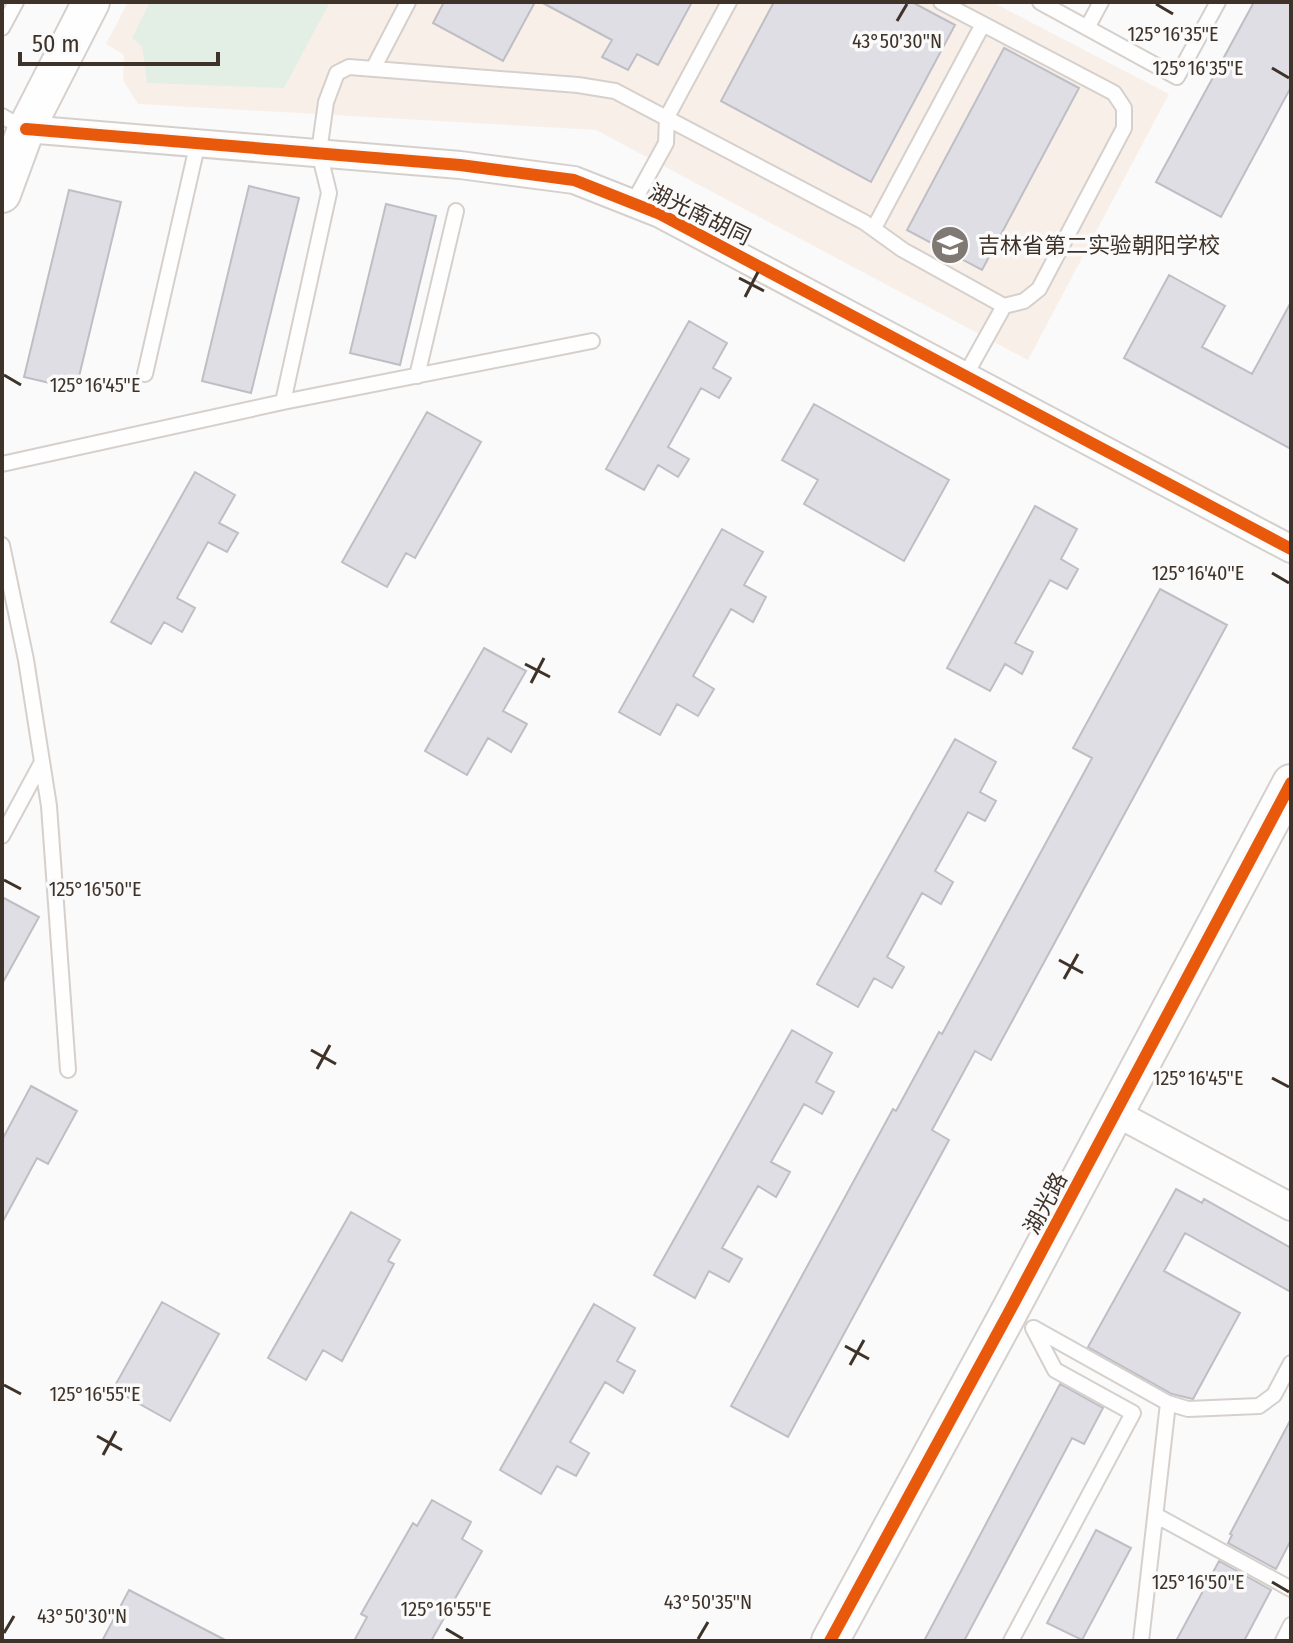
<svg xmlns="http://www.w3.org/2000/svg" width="1293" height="1643" font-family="'Fira Sans Condensed','Noto Sans SC',sans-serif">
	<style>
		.built { fill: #f8efe9 }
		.green { fill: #e3efe4 }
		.building { fill: #dfdee5; stroke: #bebec4; stroke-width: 2 }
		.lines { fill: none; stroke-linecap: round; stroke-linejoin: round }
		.lane-casing { stroke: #d6d0cc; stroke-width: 18 }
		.street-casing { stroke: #d6d0cc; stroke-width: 30 }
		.secondary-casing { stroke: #d6d0cc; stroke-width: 40 }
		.lane { stroke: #fefefe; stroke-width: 14 }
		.street { stroke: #fefefe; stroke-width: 26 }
		.secondary { stroke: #fefefe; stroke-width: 36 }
		.cycleway-casing { stroke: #fafafa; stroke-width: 17 }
		.cycleway { stroke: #e8590c; stroke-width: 12 }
		.ticks { fill: none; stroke: #3f3229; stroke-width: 3 }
		.labels { text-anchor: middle; stroke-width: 7; stroke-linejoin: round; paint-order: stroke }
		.street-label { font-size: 22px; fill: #3f3229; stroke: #fafafa }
		.poi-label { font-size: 22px; fill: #3f3229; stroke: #fafafa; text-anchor: start }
		.ticks-label { font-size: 20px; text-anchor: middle; fill: #3f3229; stroke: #fafafa; stroke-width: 7; stroke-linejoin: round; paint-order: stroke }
	</style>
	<rect width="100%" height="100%" fill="#fafafa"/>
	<path class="built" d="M128 2H992L1169 94 1028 360 596 130 138 104 123 80 124 55 106 44Z"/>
	<path class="green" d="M150 2H330L284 88 147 83 142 46 132 38Z"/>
	<path class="building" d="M444 2H535L503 61 433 23Z
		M541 2H692L658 65 637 54 628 70 602 57 612 40Z
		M774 2H912L955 25 871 182 721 101Z
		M1254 2H1291V87L1221 217 1156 182Z
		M1004 48 1079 88 982 270 907 230Z
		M249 186 299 198 251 393 202 381Z
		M69 190 121 202 76 389 24 377Z
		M386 204 436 216 400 365 350 353Z
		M1169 275 1225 306 1202 347 1252 374 1291 302V449L1124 358Z
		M689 321 727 343 713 368 731 378 719 398 701 388 668 447 689 459 678 477 658 465 644 490 606 469Z
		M814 404 949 480 904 561 804 504 818 480 782 460Z
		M427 412 481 442 415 558 406 553 387 587 342 562Z
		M195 472 235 495 219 523 238 533 227 552 208 542 177 598 195 608 182 632 164 622 151 644 111 622Z
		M1035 506 1077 529 1061 559 1078 569 1067 589 1050 580 1015 643 1033 652 1022 674 1005 664 990 691 947 668Z
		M722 529 763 552 744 585 766 597 753 622 731 609 693 676 714 689 698 716 677 704 660 735 619 712Z
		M1160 589 1227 625 991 1060 975 1051 932 1130 949 1140 788 1437 731 1406 893 1109 896 1111 939 1032 942 1034 1092 758 1073 748Z
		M484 648 526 671 503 711 527 724 511 752 488 738 467 775 425 751Z
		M955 739 996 762 980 792 996 801 985 821 968 812 935 871 953 882 941 904 922 893 887 957 904 967 892 988 874 978 858 1007 817 984Z
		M2 897 39 917 2 984Z
		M792 1030 832 1053 816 1082 834 1092 822 1114 804 1104 771 1162 790 1172 776 1197 758 1186 722 1248 742 1259 729 1282 709 1271 695 1298 654 1275Z
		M31 1086 77 1111 48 1164 37 1158 2 1223V1140Z
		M1176 1189 1202 1203 1204 1199 1291 1248V1292L1185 1233 1164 1271 1240 1313 1193 1399 1172 1394 1088 1347Z
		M351 1212 400 1240 388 1261 394 1264 342 1361 323 1350 306 1380 268 1358Z
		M162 1302 219 1334 170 1421 113 1389Z
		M594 1304 635 1328 617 1361 635 1371 623 1393 605 1382 570 1442 589 1453 576 1476 557 1466 541 1494 500 1470Z
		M1060 1384 1103 1408 1084 1444 1072 1438 964 1641H924Z
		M1291 1419V1540L1276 1569 1228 1543 1232 1535 1230 1534Z
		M432 1500 471 1522 462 1539 482 1551 431 1641H354L367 1617 361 1614 413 1523 417 1526Z
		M1096 1530 1131 1548 1082 1640 1047 1623Z
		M1219 1561 1271 1590 1244 1641H1176Z
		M129 1590 227 1641H102Z"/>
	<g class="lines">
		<defs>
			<path id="lane" d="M1040 2 1177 77 1218 2
				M2 28 16 2
				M1087 28 1101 2
				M373 69 408 2
				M2 116 25 129
				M633 203 666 143 667 117 729 2
				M874 228 983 24
				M145 374 198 142
				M417 376 456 211
				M965 376 1004 306
				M283 402 329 193 319 152 326 102 337 73 349 67 578 85 615 91 864 222 903 250 1004 306 1024 301 1039 289 1124 128V108L1114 93 941 2
				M2 464 283 402 592 341
				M2 545 26 660 49 806 68 1070
				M2 836 42 762
				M1034 1328 1168 1403 1188 1409 1259 1406 1274 1395 1291 1363
				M1157 1516 1291 1589
				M1011 1641 1133 1413 1055 1370 1033 1328
				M1141 1641 1168 1403
				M1283 1641 1291 1625"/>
			<path id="street" d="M26 129 460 165 574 180 660 214 1291 549
				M1116 1113 1291 1207"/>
			<path id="secondary" d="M2 194 26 129 91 2
				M830 1641 1008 1314 1291 783"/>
		</defs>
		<use href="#lane" class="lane-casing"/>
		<use href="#street" class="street-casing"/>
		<use href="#secondary" class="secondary-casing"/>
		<use href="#lane" class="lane"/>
		<use href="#street" class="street"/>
		<use href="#secondary" class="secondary"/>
		<defs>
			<path id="cycleway" d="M26 129 460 165 574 180 660 214 1291 549
				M830 1641 1008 1314 1291 783"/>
		</defs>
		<use href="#cycleway" class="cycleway-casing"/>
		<use href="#cycleway" class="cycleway"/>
	</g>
	<path class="ticks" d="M1156 4 1173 14M897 21 907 4M1272 68 1289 78M739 278 764 291M745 297 758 272M4 375 21 385M1272 573 1289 583M525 664 550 677M531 683 544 658M4 880 21 889M1059 960 1083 973M1064 979 1078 954M311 1050 336 1064M317 1069 330 1045M1272 1078 1289 1087M845 1346 869 1359M850 1365 864 1340M4 1385 21 1394M97 1436 122 1450M103 1455 116 1431M1272 1582 1289 1592M446 1629 463 1639M4 1633 14 1616M698 1639 708 1622"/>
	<defs>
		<symbol id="school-disc" viewBox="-11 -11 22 22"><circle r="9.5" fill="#807872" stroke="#fafafa"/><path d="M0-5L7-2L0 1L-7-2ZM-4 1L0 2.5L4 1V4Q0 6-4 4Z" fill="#fff"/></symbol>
	</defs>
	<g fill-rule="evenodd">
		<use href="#school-disc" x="928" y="223" width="44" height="44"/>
	</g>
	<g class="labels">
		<g class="street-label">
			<text transform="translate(700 214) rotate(26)" y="8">湖光南胡同</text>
			<text transform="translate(1045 1203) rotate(-62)" y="8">湖光路</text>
		</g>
		<g class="poi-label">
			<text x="978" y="253">吉林省第二实验朝阳学校</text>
		</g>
	</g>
	<g class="ticks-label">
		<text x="1173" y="41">125°16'35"E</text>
		<text x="897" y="48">43°50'30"N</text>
		<text x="1198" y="75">125°16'35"E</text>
		<text x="95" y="392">125°16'45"E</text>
		<text x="1198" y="580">125°16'40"E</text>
		<text x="95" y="896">125°16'50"E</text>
		<text x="1198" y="1085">125°16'45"E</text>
		<text x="95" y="1401">125°16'55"E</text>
		<text x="1198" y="1589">125°16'50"E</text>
		<text x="708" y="1609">43°50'35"N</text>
		<text x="446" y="1616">125°16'55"E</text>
		<text x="82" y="1623">43°50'30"N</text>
	</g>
	<rect width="1293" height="1643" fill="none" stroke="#3f3229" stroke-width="8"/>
	<path d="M20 52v12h198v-12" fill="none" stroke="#3f3229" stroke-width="4"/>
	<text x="32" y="52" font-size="24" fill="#3f3229" stroke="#fafafa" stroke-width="6" paint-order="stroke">50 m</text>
</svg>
